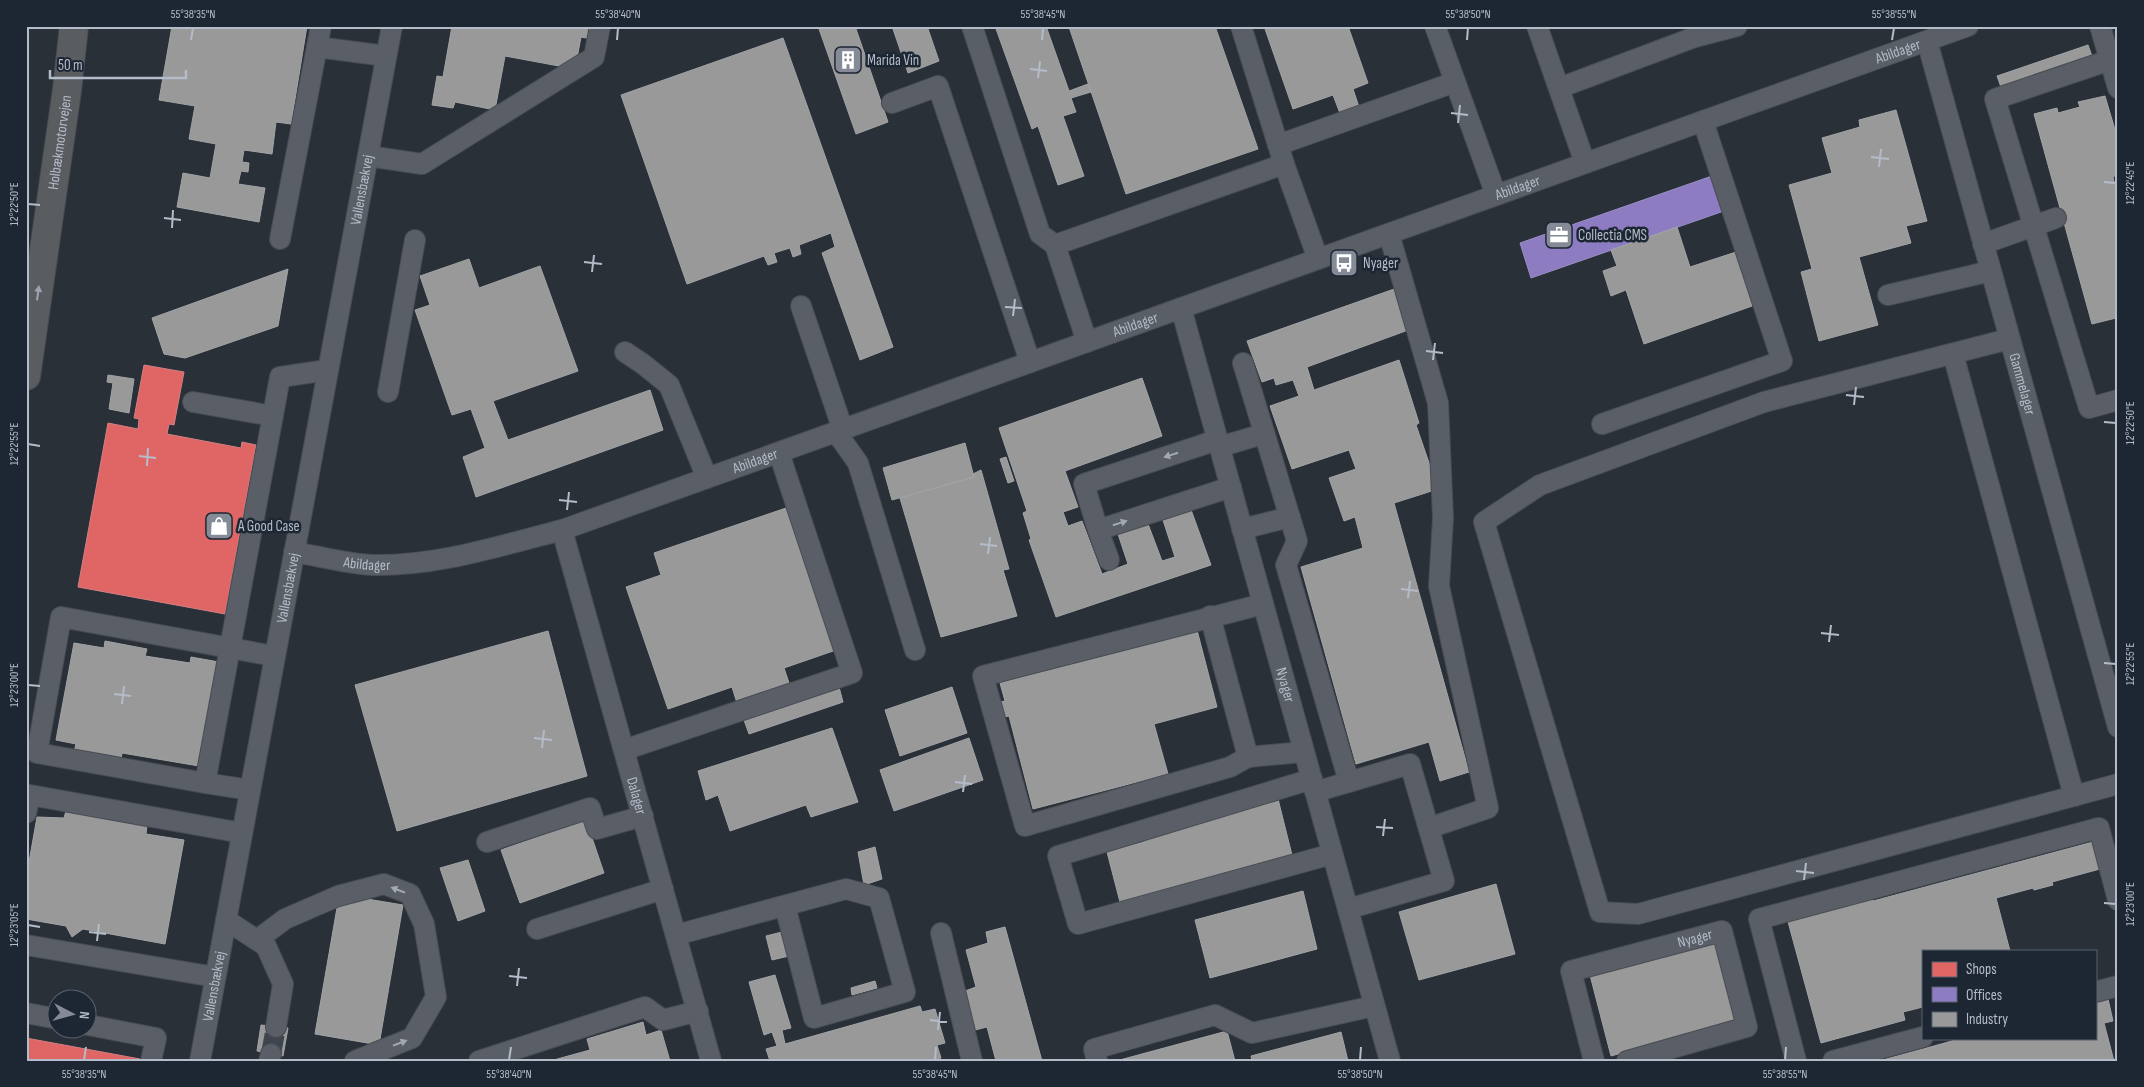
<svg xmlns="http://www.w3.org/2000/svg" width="2144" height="1087" font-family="'Sofia Sans Condensed',sans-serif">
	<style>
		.shops { fill: #e06666; stroke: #d38084 }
		.offices { fill: #8e7cc3; stroke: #998fc5 }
		.industry { fill: #999; stroke: #a1a4a7 }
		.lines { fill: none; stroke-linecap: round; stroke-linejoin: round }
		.minor-tunnel { stroke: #3f454e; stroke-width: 20; stroke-dasharray: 20 10; stroke-linecap: butt }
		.minor-casing { stroke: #484c53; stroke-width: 22 }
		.highway-casing { stroke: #474c53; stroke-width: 30 }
		.minor { stroke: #5a5e66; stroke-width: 20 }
		.highway { stroke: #5a5d60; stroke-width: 28 }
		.oneway { fill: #9ea4af }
		.oneway2 { fill: #a2a9b5 }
		.ticks { fill: none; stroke: #b4bcc9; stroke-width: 2 }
		.labels { text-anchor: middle; stroke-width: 5; stroke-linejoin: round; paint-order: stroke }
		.street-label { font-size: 15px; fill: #b4bcc9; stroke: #1d2633 }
		.poi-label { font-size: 15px; fill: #b4bcc9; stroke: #1d2633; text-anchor: start }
		.neatline { fill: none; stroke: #b4bcc9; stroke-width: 2 }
		.ticks-label { font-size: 12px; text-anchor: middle; fill: #b4bcc9 }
	</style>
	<rect width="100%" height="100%" fill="#2a3038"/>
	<path class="shops" d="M144 365 184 372 174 425 169 424 167 434 241 448 242 442 256 445 225 614 78 587 108 423 138 429 139 419 134 418Z
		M26 1038 140 1059V1061H26Z"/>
	<path class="offices" d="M1712 176 1724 211 1531 278 1520 243Z"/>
	<path class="industry" d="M172 26H307L291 124 276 122 272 154 244 150 242 162 249 163 248 172 241 171 238 184 265 188 259 222 177 207 183 173 210 178 216 144 189 139 195 106 159 100Z
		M452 26H594L592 39 581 37 575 69 505 56 495 110 455 102 453 108 432 105 437 76 443 77Z
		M818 26H855L888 122 856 134Z
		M892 26H927L939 61 908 73Z
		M995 26H1046L1069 91 1088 84 1091 92 1071 98 1076 112 1063 116 1084 176 1058 185 1038 126 1032 129Z
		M1072 26H1215L1258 149 1126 194 1069 27Z
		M1264 26H1348L1368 83 1353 89 1360 110 1341 116 1333 95 1293 109Z
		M783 38 893 347 860 360 822 253 835 247 831 233 799 245 801 254 793 257 790 248 774 253 777 262 768 265 764 256 687 284 621 95Z
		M2088 45 2093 59 2002 90 1997 76Z
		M2105 96 2118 140V174L2113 177 2115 186 2118 185V312L2115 313 2116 318 2092 324 2034 114 2057 108 2058 113 2080 107 2078 102Z
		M1896 110 1927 221 1906 226 1911 243 1859 257 1878 325 1819 341 1801 272 1812 269 1789 185 1832 173 1822 138 1860 127 1859 120Z
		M1677 227 1690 267 1736 252 1755 305 1644 344 1626 290 1611 296 1603 271 1617 266 1611 250Z
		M469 259 479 288 540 266 578 371 493 401 508 440 650 390 663 430 476 497 463 457 485 448 471 409 452 415 415 310 430 305 420 276Z
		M288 269 278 326 185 358 164 354 152 318Z
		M1397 288 1411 329 1307 367 1314 390 1399 360 1419 423 1416 425 1438 489 1394 503 1469 772 1440 781 1429 742 1356 764 1301 567 1363 548 1355 517 1344 521 1329 478 1356 469 1349 450 1292 469 1270 406 1299 396 1293 380 1276 385 1274 378 1262 382 1247 341Z
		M108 375 134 379 129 413 109 409 113 383 107 382Z
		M1142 378 1162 436 1065 471 1078 507 1063 512 1068 526 1082 521 1102 574 1128 564 1118 534 1148 524 1162 561 1175 557 1162 517 1190 507 1211 565 1056 617 1029 540 1031 539 1023 513 1027 511 999 428Z
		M965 443 974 477 892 500 883 468Z
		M1006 457 1014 481 1008 483 1000 459Z
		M981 470 1009 569 1003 570 1017 616 941 637 900 498 974 477 973 474Z
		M789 507 796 529 793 530 836 650 784 668 790 686 737 703 732 687 668 709 626 587 661 575 654 553Z
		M1197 630 1217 707 1154 724 1168 774 1033 809 1009 716 1000 718 996 703 1005 701 1000 683 1081 662 1078 653Z
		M548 631 587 776 397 831 355 685Z
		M105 641 147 649 145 656 190 663 191 657 219 662 199 766 122 753 121 759 74 752 76 744 56 740 74 643 104 648Z
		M839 687 843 702 749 734 744 720Z
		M952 687 967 733 900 756 885 710Z
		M832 728 858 802 811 817 806 805 730 831 718 795 706 800 698 771Z
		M969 738 983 780 894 811 880 770Z
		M1278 799 1293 859 1120 902 1107 852 1144 842 1143 838Z
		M66 811 147 825 146 834 184 840 165 944 83 929 72 937 66 926 26 919V879L37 817 64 818Z
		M586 820 604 873 520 903 501 850Z
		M2093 842 2100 869 2052 882 2053 885 2034 890 2033 888 1996 898 2010 951H1923V1007L1903 1012 1905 1020 1821 1043 1787 918 1871 895 1873 901Z
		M875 847 882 879 864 885 858 852Z
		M468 860 485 911 458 921 440 868Z
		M1496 884 1515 954 1419 980 1399 912Z
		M1303 891 1317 949 1210 978 1195 920Z
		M349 896 403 905 379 1045 315 1034 338 902Z
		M1005 927 1042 1061H996L987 1027 975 1030 965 991 976 987 966 950 988 943 986 932Z
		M782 932 789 956 772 960 766 936Z
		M1718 940 1739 1020 1611 1056 1590 975Z
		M775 975 791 1028 782 1030 785 1044 920 1006 922 1012 935 1009 945 1043 937 1045 941 1058 935 1061H770L766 1049 777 1046 772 1032 764 1035 749 982Z
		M875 981 877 988 852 995 851 988Z
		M2108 999 2113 1021 2104 1023 2114 1061H1879L1963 1038H2095V1003Z
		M643 1022 646 1035 661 1030 670 1061H550L590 1050 587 1039Z
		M261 1025 288 1028 283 1056 257 1051Z
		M1227 1031 1235 1061H1116Z
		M1341 1032 1348 1061H1252L1251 1056Z"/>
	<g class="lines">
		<path class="minor-tunnel" d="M271 1054 276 1027"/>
		<defs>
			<g id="minor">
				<path d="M972 26 1040 234 1055 245 1087 342"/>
				<path d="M1241 26 1284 164 1318 259"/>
				<path d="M1435 26 1496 195"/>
				<path d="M1537 26 1585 163"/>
				<path d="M2100 26 2118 88"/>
				<path id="s1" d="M1927 41 2118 727"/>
				<path d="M317 47 386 56"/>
				<path d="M2110 60 1995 99 2089 408 2118 400"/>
				<path d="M1559 88 1695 37 1737 26"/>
				<path d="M892 103 938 86 1030 362"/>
				<path d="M1278 145 1455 82"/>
				<path d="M368 156 422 164 594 57 600 26"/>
				<path d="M1389 234 1438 403 1443 518 1439 586 1488 808 1429 828"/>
				<path d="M280 239 321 26"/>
				<path d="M1983 244 2056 218"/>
				<path d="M1055 245 1284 164"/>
				<path d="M1888 295 1991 271"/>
				<path d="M801 306 843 430"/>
				<path id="s2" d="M1181 308 1390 1061"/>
				<path d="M2009 339 1764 402 1540 485 1484 522 1600 912 1638 914 2118 784"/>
				<path d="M625 352 643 364 669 385 707 478"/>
				<path d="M1953 354 2074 796"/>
				<path d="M1243 363 1297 541 1286 565 1349 782"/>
				<path d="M388 392 415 240"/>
				<path d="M193 402 273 416"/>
				<path d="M1602 424 1782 361 1703 121"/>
				<path d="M836 432 858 463 915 650"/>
				<path d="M1217 440 1084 484 1098 530 1231 487"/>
				<path d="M1219 447 1263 434"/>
				<path d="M1242 529 1290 517"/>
				<path id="s3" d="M562 530 711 1061"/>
				<path d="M1098 530 1109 560"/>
				<path id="s4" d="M294 552C319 556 347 564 373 565 438 566 499 546 562 530L1968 26"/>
				<path d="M1210 616 1248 757 1303 752"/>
				<path d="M624 750 852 673 779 453"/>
				<path d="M1248 757 1230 767 1025 826 983 676 1263 604"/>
				<path d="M1312 779 1058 856 1078 924 1332 854"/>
				<path d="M205 783 37 753 61 617 274 656"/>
				<path d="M250 790 205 783 280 377 328 370"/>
				<path d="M1315 792 1410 764 1444 881 1348 909"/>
				<path d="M26 813 30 795 242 833"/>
				<path d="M487 842 590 808 597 829 643 816"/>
				<path d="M226 920 266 946 283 984 276 1027"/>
				<path d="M537 929 663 889"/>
				<path d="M941 933 972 1061"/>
				<path d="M676 935 846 889 879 898 905 992 814 1018 785 906"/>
				<path d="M257 940 285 919 338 896 384 884 410 894 424 924 436 997 412 1038 355 1061"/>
				<path d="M26 945 215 977"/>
				<path d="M2095 992 2118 986"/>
				<path d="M26 1013 58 1019"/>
				<path d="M88 1025 156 1038 151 1061"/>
				<path id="s5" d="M200 1061 392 26"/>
				<path d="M269 1061 271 1054"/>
				<path d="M479 1061 645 1007 663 1020 698 1011"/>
				<path d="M1097 1061 1094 1049 1215 1015 1252 1033 1374 1006"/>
				<path id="s6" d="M1594 1061 1571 971 1722 931 1747 1027 1627 1061"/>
				<path d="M1796 1061 1759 919 2099 828 2118 900"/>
				<path d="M1833 1061 1923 1037"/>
			</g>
			<g id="highway">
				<path id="s7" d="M26 376 67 90 74 26"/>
			</g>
		</defs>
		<use href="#minor" class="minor-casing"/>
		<use href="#highway" class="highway-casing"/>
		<use href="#minor" class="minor"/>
		<use href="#highway" class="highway"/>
	</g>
	<defs><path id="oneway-solid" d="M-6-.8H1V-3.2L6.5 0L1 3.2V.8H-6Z" transform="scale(1.25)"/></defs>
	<use class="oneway" href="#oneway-solid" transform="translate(38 293) rotate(-82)"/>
	<g class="oneway2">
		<use href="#oneway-solid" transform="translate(1171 455) rotate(162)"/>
		<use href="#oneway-solid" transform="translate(1120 523) rotate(-18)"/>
		<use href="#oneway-solid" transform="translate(398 890) rotate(-159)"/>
		<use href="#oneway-solid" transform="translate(400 1043) rotate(-21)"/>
	</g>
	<path class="ticks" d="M191 40 193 28M617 40 618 28M1042 40 1043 28M1467 40 1468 28M1892 40 1894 28M1030 69 1047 71M1038 78 1040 61M1451 113 1468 115M1458 123 1460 105M1871 157 1889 159M1879 167 1881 149M2104 182 2116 183M28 204 40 205M164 218 181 220M172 228 173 210M584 262 602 264M592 272 594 255M1005 307 1022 308M1013 316 1015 299M1426 351 1443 353M1433 360 1435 343M1846 395 1864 397M1854 405 1856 387M2104 422 2116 423M28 444 40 446M139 456 156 458M147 466 148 448M559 500 577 502M567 510 569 492M980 544 997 546M988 554 990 537M1401 589 1418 591M1408 598 1410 581M1821 633 1839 635M1829 642 1831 625M2104 663 2116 664M28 685 40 686M114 694 131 696M122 704 124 686M534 738 552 740M542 748 544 730M955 782 972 784M963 792 965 775M1376 827 1393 828M1383 836 1385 819M1796 871 1814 873M1804 880 1806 863M2104 903 2116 904M28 925 40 927M89 932 106 934M97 941 99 924M509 976 527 978M517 986 519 968M930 1020 947 1022M938 1030 940 1012M84 1060 86 1047M509 1060 511 1047M935 1060 936 1047M1360 1060 1361 1047M1785 1060 1786 1047"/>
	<defs>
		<symbol id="building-square" viewBox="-11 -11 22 22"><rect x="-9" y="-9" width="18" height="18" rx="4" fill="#848b96" stroke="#1d2633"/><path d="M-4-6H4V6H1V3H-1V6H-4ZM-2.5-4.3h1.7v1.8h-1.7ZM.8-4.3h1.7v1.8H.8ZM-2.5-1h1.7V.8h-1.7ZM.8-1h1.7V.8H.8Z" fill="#fff"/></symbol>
		<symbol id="office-square" viewBox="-11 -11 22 22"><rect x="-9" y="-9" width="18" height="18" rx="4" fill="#848b96" stroke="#1d2633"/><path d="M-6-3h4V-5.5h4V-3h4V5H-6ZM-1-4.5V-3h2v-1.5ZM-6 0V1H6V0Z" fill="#fff"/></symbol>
		<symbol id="bus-square" viewBox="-11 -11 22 22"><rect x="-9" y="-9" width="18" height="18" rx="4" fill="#848b96" stroke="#1d2633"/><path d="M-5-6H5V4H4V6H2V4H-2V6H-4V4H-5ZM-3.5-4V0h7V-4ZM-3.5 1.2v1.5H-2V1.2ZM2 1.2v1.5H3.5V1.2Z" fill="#fff"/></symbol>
		<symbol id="shop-square" viewBox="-11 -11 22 22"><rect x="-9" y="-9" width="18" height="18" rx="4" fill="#848b96" stroke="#1d2633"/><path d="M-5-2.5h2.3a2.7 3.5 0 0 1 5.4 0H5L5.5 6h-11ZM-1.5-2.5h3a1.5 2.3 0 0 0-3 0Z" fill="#fff"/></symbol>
	</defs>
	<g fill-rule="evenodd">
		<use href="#building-square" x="832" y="44" width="32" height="32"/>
		<use href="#office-square" x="1543" y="219" width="32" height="32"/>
		<use href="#bus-square" x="1328" y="247" width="32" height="32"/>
		<use href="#shop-square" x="203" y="510" width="32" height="32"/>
	</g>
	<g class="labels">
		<g class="street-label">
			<text dy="5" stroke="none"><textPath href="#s4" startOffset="1692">Abildager</textPath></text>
			<text dy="5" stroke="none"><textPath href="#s7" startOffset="236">Holbækmotorvejen</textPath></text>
			<text dy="5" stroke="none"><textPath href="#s4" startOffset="1288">Abildager</textPath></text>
			<text dy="5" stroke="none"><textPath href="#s5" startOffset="886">Vallensbækvej</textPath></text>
			<text dy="5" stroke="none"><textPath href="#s4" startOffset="882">Abildager</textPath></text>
			<text dy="5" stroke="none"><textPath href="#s1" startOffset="356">Gammelager</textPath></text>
			<text dy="5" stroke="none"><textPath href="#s4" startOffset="478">Abildager</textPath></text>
			<text dy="5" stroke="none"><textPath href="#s4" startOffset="74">Abildager</textPath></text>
			<text dy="5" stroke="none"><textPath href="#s5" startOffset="481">Vallensbækvej</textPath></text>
			<text dy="5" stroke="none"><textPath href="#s2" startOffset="391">Nyager</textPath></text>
			<text dy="5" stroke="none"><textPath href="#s3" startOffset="276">Dalager</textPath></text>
			<text dy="5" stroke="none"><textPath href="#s6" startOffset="221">Nyager</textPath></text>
			<text dy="5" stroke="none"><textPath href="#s5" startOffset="76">Vallensbækvej</textPath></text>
		</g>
		<g class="poi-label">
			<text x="867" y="65">Marida Vin</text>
			<text x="1578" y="240">Collectia CMS</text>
			<text x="1363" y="268">Nyager</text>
			<text x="238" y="531">A Good Case</text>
		</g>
	</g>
	<rect width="2144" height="1087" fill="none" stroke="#1d2633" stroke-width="55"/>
	<rect x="1922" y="950" width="175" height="90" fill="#1d2633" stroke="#59626f"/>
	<rect x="1932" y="962" width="25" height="15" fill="#e06666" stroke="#59626f"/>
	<text x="1966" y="974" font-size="15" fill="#b4bcc9">Shops</text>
	<rect x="1932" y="987" width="25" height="15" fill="#8e7cc3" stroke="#59626f"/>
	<text x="1966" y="1000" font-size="15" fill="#b4bcc9">Offices</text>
	<rect x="1932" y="1012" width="25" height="15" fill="#999999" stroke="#59626f"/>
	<text x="1966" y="1024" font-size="15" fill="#b4bcc9">Industry</text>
	<g transform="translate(72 1014) rotate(96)"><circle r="24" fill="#1d2633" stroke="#59626f"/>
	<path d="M0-4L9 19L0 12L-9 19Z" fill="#848b96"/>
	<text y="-8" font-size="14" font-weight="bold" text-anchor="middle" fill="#b4bcc9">N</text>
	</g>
	<path d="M50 70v8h136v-8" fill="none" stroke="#b4bcc9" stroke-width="2.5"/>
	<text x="58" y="70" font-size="15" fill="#b4bcc9" stroke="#1d2633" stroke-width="4" paint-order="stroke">50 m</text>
	<rect x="28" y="28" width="2088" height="1032" class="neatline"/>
	<g class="ticks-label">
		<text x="193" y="18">55°38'35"N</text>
		<text x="618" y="18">55°38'40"N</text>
		<text x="1043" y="18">55°38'45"N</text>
		<text x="1468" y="18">55°38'50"N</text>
		<text x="1894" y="18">55°38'55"N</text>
		<text transform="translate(2130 183) rotate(-90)" y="4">12°22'45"E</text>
		<text transform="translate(14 204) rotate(-90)" y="4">12°22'50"E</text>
		<text transform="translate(2130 423) rotate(-90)" y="4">12°22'50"E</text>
		<text transform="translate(14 444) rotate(-90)" y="4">12°22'55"E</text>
		<text transform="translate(2130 664) rotate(-90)" y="4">12°22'55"E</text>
		<text transform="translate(14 685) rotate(-90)" y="4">12°23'00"E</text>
		<text transform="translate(2130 904) rotate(-90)" y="4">12°23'00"E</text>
		<text transform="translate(14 925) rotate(-90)" y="4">12°23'05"E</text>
		<text x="84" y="1078">55°38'35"N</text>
		<text x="509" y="1078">55°38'40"N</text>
		<text x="935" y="1078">55°38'45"N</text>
		<text x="1360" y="1078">55°38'50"N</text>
		<text x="1785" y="1078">55°38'55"N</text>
	</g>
</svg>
